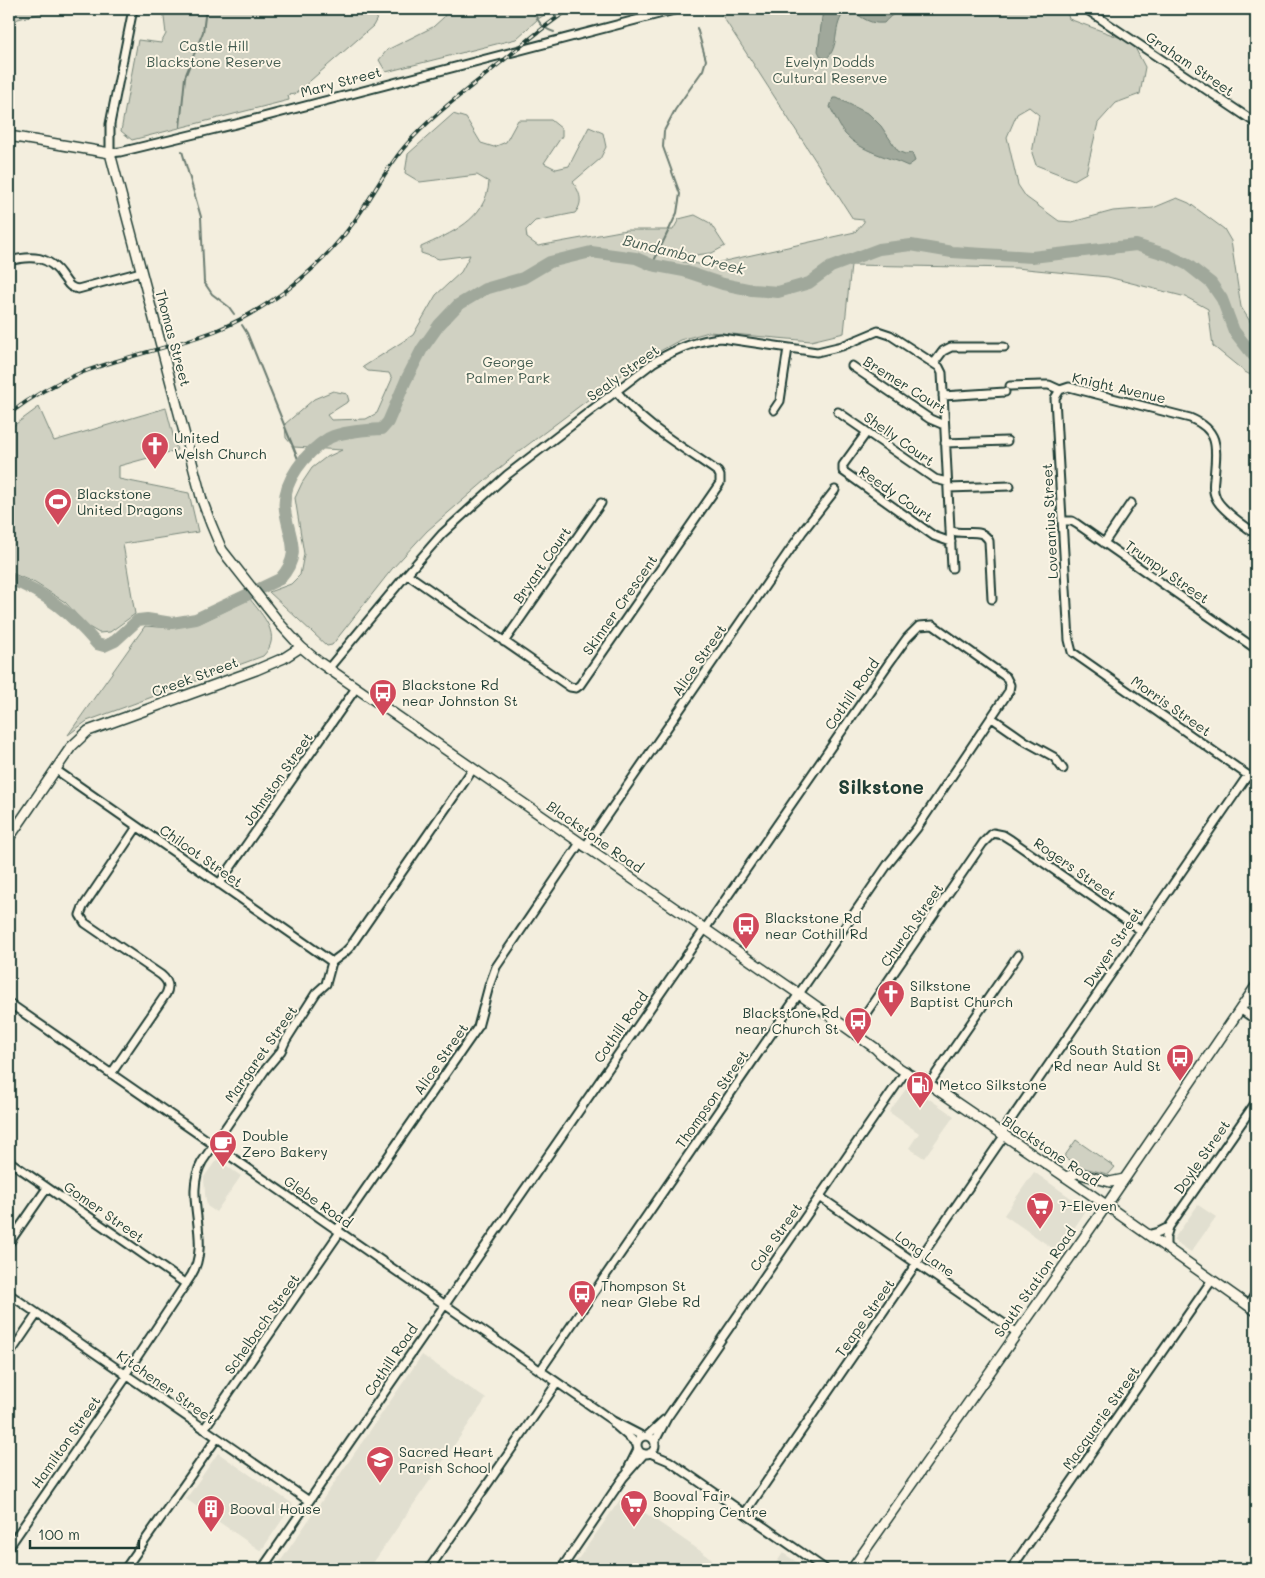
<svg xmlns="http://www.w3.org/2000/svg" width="1265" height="1578" font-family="Mali,sans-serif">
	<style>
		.built { fill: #e1dfd0 }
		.green { fill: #d0d1c2; stroke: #78877b }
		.water { fill: #a0a89b; stroke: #6c7d72 }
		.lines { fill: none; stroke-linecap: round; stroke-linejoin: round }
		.stream { stroke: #6c7d72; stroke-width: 2 }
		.river { stroke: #a0a89b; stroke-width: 12 }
		.minor-casing { stroke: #1f3d34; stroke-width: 11 }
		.major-casing { stroke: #1f3d34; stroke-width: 12 }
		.minor { stroke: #fcf5e5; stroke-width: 7 }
		.major { stroke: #fcf5e5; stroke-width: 9 }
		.rail-casing { stroke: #1f3d34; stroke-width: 4 }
		.rail { stroke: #fcf5e5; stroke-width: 2; stroke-dasharray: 5.5; stroke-linecap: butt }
		.labels { text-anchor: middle; stroke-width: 4; stroke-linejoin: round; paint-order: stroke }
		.park-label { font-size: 14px; fill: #425b50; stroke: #fcf5e5 }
		.street-label { font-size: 14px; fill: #1f3d34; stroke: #fcf5e5 }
		.poi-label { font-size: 14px; fill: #1f3d34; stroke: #fcf5e5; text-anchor: start }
		.water-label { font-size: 15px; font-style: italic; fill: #465d53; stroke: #fcf5e5 }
		.district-label { font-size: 19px; font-weight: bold; fill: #1f3d34; stroke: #fcf5e5 }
	</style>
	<rect width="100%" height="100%" fill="#f3eede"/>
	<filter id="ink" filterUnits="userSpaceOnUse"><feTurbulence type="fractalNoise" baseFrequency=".02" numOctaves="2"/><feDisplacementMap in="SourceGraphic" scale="10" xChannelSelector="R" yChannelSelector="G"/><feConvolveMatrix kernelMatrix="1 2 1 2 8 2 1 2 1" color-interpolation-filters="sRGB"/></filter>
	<g filter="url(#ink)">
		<path class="built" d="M909 1085 954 1116 924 1158 909 1148 919 1133 889 1112Z
			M217 1159 241 1176 216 1212 207 1206 205 1194 204 1177Z
			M1034 1172 1084 1207 1085 1212 1058 1252 1004 1215Z
			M1198 1205 1216 1217 1191 1252 1173 1240Z
			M422 1355 486 1399 369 1569H275Z
			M218 1453 293 1504 261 1551 186 1499Z
			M622 1497 712 1559 705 1569H571Z
			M783 1553 807 1569H772Z"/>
		<path class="green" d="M9 9H46L43 13 18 19 9 26Z
			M163 9H382L373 26 295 94 288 95 289 100 132 140 121 131 138 40 161 43 166 34Z
			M445 9H554L538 19 516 39 386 72 379 60 387 50 433 27 444 17Z
			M718 9H1066L1069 19 1132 42 1145 67 1140 94 1116 103 1098 123 1086 173 1074 180 1036 165 1032 153 1039 115 1029 107 1017 114 1007 137 1018 185 1026 197 1059 221 1072 222 1113 211 1153 208 1177 198 1189 203 1224 229 1231 241 1241 307 1256 331V378L1245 372 1213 346 1208 309 1186 297 1108 277 1016 268 851 265 844 333 811 341 709 332 680 340 633 366 521 450 427 531 392 569 332 645 327 646 269 592 291 584 300 575 304 554 295 498 302 483 312 468 325 458 342 450 294 447 286 438 285 424 314 399 333 391 347 394 349 401 327 415 331 420 366 419 377 413 392 379 389 373 368 371 363 367 413 335 436 295 461 272 470 255 439 259 421 253V247C451 233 486 220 489 182L477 175 420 182 405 173 408 154 453 114 466 118 481 143 494 147 506 142 518 120H551L562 129V136L544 163 556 169 569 166 589 127 603 133 606 147 600 159 573 182C580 193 584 202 575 213L535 221 526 230 527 238 538 246 626 230H673L679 219 695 215 710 223 725 246 712 253 679 257 683 262 707 265 855 232 864 222V220L853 219Z
			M39 407 54 441 166 408 177 450 119 466V479L189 493 198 532 123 544 135 614 110 632 99 633 87 626 65 602 35 583 9 572V429Z
			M250 599C263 616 283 636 263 656L87 721 68 735 145 626 172 628 200 623Z
			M1076 1140 1115 1167 1109 1174H1107L1081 1167 1064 1157Z"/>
		<path class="water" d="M823 9H923L921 11C905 8 895 10 884 23 864 25 860 12 846 10 831 27 841 46 826 59L821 57 818 51Z
			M833 98H837L869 114 881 126 898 151 905 154 912 153 915 161 908 166C887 156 861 152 845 134 839 126 835 116 830 107Z"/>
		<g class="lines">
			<path class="stream" d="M533 9C537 20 541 28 554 32
				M180 127 185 77 203 32 206 9
				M182 151 201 217 204 282 212 294 229 307 234 314
				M652 265 677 213 680 194 663 147 664 131 675 110 703 70 706 60 697 28
				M242 325 247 333 300 464"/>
			<path class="river" d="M9 579C48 594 70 613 97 644L104 646 115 641 138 620 147 619 172 623 196 619 280 579C303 553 289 539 285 510 281 482 306 452 329 438 342 431 367 430 382 429L388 422 406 380 422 349 439 325 458 305 485 289 523 278 550 262 591 252 636 258 652 265 684 271 723 284 752 290 778 292 809 283 831 267 879 249 911 245 952 252 1032 257 1136 245 1168 255 1188 265 1211 283 1222 299 1234 331 1253 355 1256 357"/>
			<defs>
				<path id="minor" d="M133 9 110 124V153L120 152 236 124 678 9
					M1086 9 1256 123
					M9 261C31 255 49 255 63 277 68 283 69 288 78 289L141 272
					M934 363 943 351 951 347H1004
					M852 366 930 419 944 425
					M1010 386 1042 385H1049L1060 390 1069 387 1190 418C1222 431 1216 451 1214 479 1213 486 1213 492 1216 498 1220 509 1246 527 1256 534
					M1060 390 1055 398 1069 640 1072 652 1256 781
					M943 396 1005 392
					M774 410 780 401 788 348
					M838 412 935 479 947 482
					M867 432 843 465V471L934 536 951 542
					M945 443 1007 441
					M948 488 1010 486
					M1062 521H1072L1077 524 1256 649
					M950 530C963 537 982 526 989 541L992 599
					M1104 543 1131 503
					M407 574 570 687 576 688 580 685 720 483V476L718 472C683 447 644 426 617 392
					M504 642 601 503
					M328 669 407 574 442 534 507 475 654 362C674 350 697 340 721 338L817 352 842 346 878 331 890 335 939 367 942 373 952 568
					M992 718 1025 741 1054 757 1063 769
					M56 770 332 962
					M585 847 803 531 835 490
					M219 884 356 688
					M9 1003 613 1421 642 1436
					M1240 1009 1256 1020
					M853 1032 983 843 993 833 1003 835 1011 840 1140 930
					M111 1074 166 994C170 986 168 981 161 975L85 923 80 915 83 907 137 827
					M929 1084 1018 955
					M1001 1134 1248 775
					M9 1161 186 1284
					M820 1197 1016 1332
					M337 1230 478 1027 489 986 496 967 580 843
					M1148 1235 1159 1232 1169 1227
					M9 1243 47 1188
					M1166 1248V1237L1169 1227 1256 1102
					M9 1294 309 1501
					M1248 1306 1256 1293
					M9 1355 37 1314
					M125 1375 191 1276C213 1240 182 1198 202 1162L265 1070 281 1051 286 1040 316 993 326 984 332 962 344 953 350 947 473 769
					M614 1424 637 1444
					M204 1429 340 1232
					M637 1445a9 9 0 1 1 18 0a9 9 0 1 1-18 0Z
					M647 1436 664 1420
					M655 1441 667 1418 906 1071
					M650 1453 669 1461 825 1569
					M628 1469 638 1449
					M745 1513 1004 1136
					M9 1547 127 1376
					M125 1569 217 1438
					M262 1569 889 663 907 638 919 626 933 625 1006 677 1010 685 1009 691 917 828 888 864 540 1371
					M429 1569 557 1383
					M561 1569 623 1478 644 1454
					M1011 1569 1212 1280"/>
				<path id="major" d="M9 136 110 153 202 500 211 524 222 550 281 625 301 647 319 662 799 994 875 1048C887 1061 911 1077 927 1083
					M9 838 71 747 88 731 256 670 284 658 301 647
					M923 1079 929 1084 1089 1193 1256 1311
					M1065 1177 1077 1173 1110 1182 1124 1179
					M852 1569 1106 1206 1256 986"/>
			</defs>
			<use href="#minor" class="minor-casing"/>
			<use href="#major" class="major-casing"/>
			<use href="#minor" class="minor"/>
			<use href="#major" class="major"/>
			<defs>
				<path id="rail" d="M9 414C30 398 53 384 78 374 122 357 170 348 215 331 240 321 265 306 287 290 317 267 344 239 364 207 378 186 390 163 407 144 432 115 465 92 495 67 520 48 543 26 570 9"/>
			</defs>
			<use href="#rail" class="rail-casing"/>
			<use href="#rail" class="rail"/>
		</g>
	</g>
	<defs>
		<symbol id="church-pin" viewBox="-11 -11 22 30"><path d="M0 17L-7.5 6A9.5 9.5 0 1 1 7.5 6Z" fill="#d1495b" stroke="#fcf5e5"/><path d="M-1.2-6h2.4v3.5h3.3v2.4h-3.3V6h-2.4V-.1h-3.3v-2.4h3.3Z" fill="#fff"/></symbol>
		<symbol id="stadium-pin" viewBox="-11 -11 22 30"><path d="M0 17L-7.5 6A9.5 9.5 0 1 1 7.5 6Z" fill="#d1495b" stroke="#fcf5e5"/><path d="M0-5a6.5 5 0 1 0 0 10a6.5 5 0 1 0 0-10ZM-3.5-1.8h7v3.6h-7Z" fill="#fff"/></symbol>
		<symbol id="bus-pin" viewBox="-11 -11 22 30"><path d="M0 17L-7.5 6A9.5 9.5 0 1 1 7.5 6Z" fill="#d1495b" stroke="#fcf5e5"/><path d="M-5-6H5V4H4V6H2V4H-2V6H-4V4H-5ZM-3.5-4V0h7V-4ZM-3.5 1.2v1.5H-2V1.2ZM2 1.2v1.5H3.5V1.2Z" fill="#fff"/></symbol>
		<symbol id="fuel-pin" viewBox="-11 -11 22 30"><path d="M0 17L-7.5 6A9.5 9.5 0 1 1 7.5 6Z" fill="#d1495b" stroke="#fcf5e5"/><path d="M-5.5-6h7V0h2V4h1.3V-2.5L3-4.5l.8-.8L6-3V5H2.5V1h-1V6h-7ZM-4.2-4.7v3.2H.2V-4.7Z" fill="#fff"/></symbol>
		<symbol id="cafe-pin" viewBox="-11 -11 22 30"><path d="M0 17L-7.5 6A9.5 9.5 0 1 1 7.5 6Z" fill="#d1495b" stroke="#fcf5e5"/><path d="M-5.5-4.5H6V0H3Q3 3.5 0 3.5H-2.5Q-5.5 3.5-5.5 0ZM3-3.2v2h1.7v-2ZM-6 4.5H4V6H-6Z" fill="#fff"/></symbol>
		<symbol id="supermarket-pin" viewBox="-11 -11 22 30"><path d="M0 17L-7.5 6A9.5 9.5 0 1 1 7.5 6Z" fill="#d1495b" stroke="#fcf5e5"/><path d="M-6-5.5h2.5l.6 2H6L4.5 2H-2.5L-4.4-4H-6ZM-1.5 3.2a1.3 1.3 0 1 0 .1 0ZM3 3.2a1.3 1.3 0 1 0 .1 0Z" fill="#fff"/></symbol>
		<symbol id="school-pin" viewBox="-11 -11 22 30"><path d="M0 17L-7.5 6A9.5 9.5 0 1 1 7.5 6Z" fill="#d1495b" stroke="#fcf5e5"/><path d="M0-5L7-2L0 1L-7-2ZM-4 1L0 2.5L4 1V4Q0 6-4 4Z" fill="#fff"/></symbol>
		<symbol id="building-pin" viewBox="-11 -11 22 30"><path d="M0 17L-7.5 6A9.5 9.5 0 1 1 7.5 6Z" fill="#d1495b" stroke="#fcf5e5"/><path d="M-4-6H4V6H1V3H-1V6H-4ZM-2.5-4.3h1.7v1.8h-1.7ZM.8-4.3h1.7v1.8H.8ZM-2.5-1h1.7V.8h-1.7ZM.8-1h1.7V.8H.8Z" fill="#fff"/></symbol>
	</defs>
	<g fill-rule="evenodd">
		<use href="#church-pin" x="139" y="430" width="32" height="43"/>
		<use href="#stadium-pin" x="42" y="486" width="32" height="43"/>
		<use href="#bus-pin" x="367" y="677" width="32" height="43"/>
		<use href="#bus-pin" x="730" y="910" width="32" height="43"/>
		<use href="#church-pin" x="875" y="978" width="32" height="43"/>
		<use href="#bus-pin" x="842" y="1005" width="32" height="43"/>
		<use href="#bus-pin" x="1164" y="1042" width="32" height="43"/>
		<use href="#fuel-pin" x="904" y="1069" width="32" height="43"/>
		<use href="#cafe-pin" x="207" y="1128" width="32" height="43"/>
		<use href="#supermarket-pin" x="1024" y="1190" width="32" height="43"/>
		<use href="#bus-pin" x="566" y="1278" width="32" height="43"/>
		<use href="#school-pin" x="364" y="1444" width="32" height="43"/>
		<use href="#supermarket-pin" x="618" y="1488" width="32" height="43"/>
		<use href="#building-pin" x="195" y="1493" width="32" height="43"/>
	</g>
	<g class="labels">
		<g class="park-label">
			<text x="214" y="51">Castle Hill<tspan x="214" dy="16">Blackstone Reserve</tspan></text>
			<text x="830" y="67">Evelyn Dodds<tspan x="830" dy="16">Cultural Reserve</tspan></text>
			<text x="508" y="367">George<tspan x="508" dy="16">Palmer Park</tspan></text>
		</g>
		<g class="street-label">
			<text transform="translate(1190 64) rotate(34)" y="5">Graham Street</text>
			<text transform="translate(341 82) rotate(-15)" y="5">Mary Street</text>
			<text transform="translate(173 338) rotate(75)" y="5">Thomas Street</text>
			<text transform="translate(623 373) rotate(-36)" y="5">Sealy Street</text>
			<text transform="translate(905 385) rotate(32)" y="5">Bremer Court</text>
			<text transform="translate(1119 388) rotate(13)" y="5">Knight Avenue</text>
			<text transform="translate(899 439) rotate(35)" y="5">Shelly Court</text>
			<text transform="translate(896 494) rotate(35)" y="5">Reedy Court</text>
			<text transform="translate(1050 521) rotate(-93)" y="5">Loveanius Street</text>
			<text transform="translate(542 565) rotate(-55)" y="5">Bryant Court</text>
			<text transform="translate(1167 572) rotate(35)" y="5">Trumpy Street</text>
			<text transform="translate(620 605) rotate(-55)" y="5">Skinner Crescent</text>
			<text transform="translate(699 660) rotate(-55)" y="5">Alice Street</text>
			<text transform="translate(195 677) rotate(-20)" y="5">Creek Street</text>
			<text transform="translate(852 694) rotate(-55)" y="5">Cothill Road</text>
			<text transform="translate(1171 706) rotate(35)" y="5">Morris Street</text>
			<text transform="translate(278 779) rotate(-55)" y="5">Johnston Street</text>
			<text transform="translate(595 837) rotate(35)" y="5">Blackstone Road</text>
			<text transform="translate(201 856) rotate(35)" y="5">Chilcot Street</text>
			<text transform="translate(1075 869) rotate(35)" y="5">Rogers Street</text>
			<text transform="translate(912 925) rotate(-55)" y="5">Church Street</text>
			<text transform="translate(1113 947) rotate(-56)" y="5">Dwyer Street</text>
			<text transform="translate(621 1027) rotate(-55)" y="5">Cothill Road</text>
			<text transform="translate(261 1054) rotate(-55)" y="5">Margaret Street</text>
			<text transform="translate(441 1059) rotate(-55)" y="5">Alice Street</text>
			<text transform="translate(712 1099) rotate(-55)" y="5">Thompson Street</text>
			<text transform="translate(1051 1151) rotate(34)" y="5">Blackstone Road</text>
			<text transform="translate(1202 1157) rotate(-55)" y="5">Doyle Street</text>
			<text transform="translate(318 1202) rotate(35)" y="5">Glebe Road</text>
			<text transform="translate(104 1212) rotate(35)" y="5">Gomer Street</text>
			<text transform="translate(776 1237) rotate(-55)" y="5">Cole Street</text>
			<text transform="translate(925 1254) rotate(35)" y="5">Long Lane</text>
			<text transform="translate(1035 1282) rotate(-55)" y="5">South Station Road</text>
			<text transform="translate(865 1318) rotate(-55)" y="5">Teape Street</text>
			<text transform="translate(262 1324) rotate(-55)" y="5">Schelbach Street</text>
			<text transform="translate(391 1360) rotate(-56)" y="5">Cothill Road</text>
			<text transform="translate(166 1387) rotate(35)" y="5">Kitchener Street</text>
			<text transform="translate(1101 1418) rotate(-55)" y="5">Macquarie Street</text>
			<text transform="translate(66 1442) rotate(-55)" y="5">Hamilton Street</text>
		</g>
		<g class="poi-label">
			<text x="174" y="443">United<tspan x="174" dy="16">Welsh Church</tspan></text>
			<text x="77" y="499">Blackstone<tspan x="77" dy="16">United Dragons</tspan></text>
			<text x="402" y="690">Blackstone Rd<tspan x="402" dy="16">near Johnston St</tspan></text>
			<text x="765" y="923">Blackstone Rd<tspan x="765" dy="16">near Cothill Rd</tspan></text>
			<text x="910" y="991">Silkstone<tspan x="910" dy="16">Baptist Church</tspan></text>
			<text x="839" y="1018" text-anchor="end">Blackstone Rd<tspan x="839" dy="16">near Church St</tspan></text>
			<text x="1161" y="1055" text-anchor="end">South Station<tspan x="1161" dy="16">Rd near Auld St</tspan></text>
			<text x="939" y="1090">Metco Silkstone</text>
			<text x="242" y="1141">Double<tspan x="242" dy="16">Zero Bakery</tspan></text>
			<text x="1059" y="1211">7-Eleven</text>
			<text x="601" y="1291">Thompson St<tspan x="601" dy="16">near Glebe Rd</tspan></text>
			<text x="399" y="1457">Sacred Heart<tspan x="399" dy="16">Parish School</tspan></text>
			<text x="653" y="1501">Booval Fair<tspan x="653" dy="16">Shopping Centre</tspan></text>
			<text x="230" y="1514">Booval House</text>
		</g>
		<g class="water-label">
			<text transform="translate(684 255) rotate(14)" y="5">Bundamba Creek</text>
		</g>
		<g class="district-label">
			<text x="881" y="794">Silkstone</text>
		</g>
	</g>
	<rect width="1265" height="1578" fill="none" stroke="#fcf5e5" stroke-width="30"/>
	<rect x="15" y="15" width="1235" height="1548" fill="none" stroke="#1f3d34" stroke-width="2" filter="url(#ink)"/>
	<path d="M30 1540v8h109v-8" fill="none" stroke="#1f3d34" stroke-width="2.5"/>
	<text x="38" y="1540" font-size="15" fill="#1f3d34" stroke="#fcf5e5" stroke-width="4" paint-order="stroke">100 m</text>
</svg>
